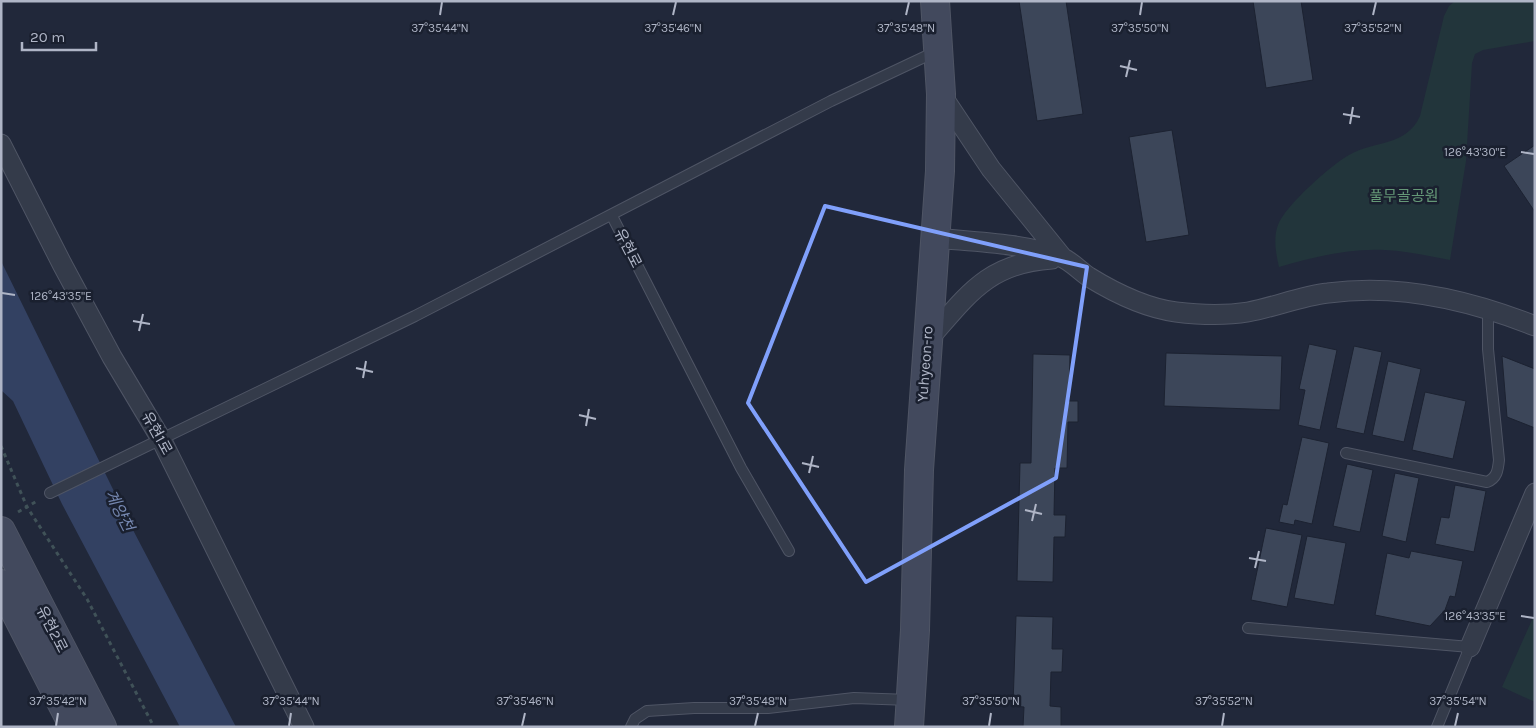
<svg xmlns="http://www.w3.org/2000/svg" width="1536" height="728" font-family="Karla,'Noto Sans KR',sans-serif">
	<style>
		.green { fill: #22353b }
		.water { fill: #334162 }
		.building { fill: #3c4659; stroke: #1c2231 }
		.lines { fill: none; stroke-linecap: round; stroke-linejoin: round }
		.lane-casing { stroke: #4f5565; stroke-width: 12 }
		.street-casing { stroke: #4f5565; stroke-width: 21 }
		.secondary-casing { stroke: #4f5565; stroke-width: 30 }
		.path { stroke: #405258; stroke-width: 3; stroke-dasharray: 4 4; stroke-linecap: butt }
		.lane { stroke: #343b4a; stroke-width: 10 }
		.street { stroke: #343b4a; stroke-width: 19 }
		.secondary { stroke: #42495d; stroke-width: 28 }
		.marked { fill: none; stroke: #80a0fb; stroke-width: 4; stroke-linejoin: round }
		.ticks { fill: none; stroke: #afb5c6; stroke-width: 2 }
		.labels { text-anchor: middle; stroke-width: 5; stroke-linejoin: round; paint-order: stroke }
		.park-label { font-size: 15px; fill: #659877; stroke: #1a202f }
		.street-label { font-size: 15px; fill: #afb5c6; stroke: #1a202f }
		.water-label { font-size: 16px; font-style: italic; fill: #7587b0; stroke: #1a202f }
		.ticks-label { font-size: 12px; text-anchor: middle; fill: #afb5c6; stroke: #1a202f; stroke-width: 5; stroke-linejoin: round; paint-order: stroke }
	</style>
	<rect width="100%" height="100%" fill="#21283a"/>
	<path class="green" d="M1455 1H1535V41L1483 50 1475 54 1472 63 1466 161 1450 260C1429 256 1407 251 1385 250 1349 248 1314 257 1279 267 1276 254 1273 238 1278 225 1285 206 1331 165 1349 155 1375 140 1406 147 1420 116L1444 16 1449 6Z
		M1535 613V702L1502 687Z"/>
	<path class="water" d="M1 261 133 530 236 727H180L62 504 13 401 2 391Z"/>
	<path class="building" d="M1019 1H1066L1083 114 1037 121Z
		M1253 1H1301L1313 80 1266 88Z
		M1172 130 1189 235 1146 242 1129 137Z
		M1535 145V212L1504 166Z
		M1309 344 1337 350 1320 430 1298 425 1305 390 1299 389Z
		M1354 346 1382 352 1364 434 1336 428Z
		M1166 353 1282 356 1280 410 1164 406Z
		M1033 354 1070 355 1069 401H1078V422H1068L1067 468H1055L1054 515H1066L1065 537H1054L1053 582 1017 581 1020 463H1031Z
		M1502 356 1535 369V428L1507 417Z
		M1388 361 1421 369 1404 442 1372 435Z
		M1425 392 1466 401 1453 459 1412 450Z
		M1302 437 1329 443 1312 524 1295 520 1294 525 1279 522 1283 504 1287 505Z
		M1347 464 1373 470 1360 532 1333 526Z
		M1395 473 1419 478 1406 542 1382 536Z
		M1455 485 1486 491 1474 552 1435 544 1441 517 1449 518Z
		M1266 528 1302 535 1287 607 1251 600Z
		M1307 536 1346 543 1334 605 1294 598Z
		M1411 551 1463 561 1455 597 1450 596 1445 610 1430 626 1375 615 1387 553 1409 558Z
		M1016 616 1053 617 1052 649H1063L1062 672H1051L1050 706 1061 707V727H1023L1024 707 1013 706Z"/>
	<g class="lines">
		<defs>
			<path id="lane" d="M612 216 741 468 789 551
				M1346 453 1487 482C1497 478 1498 470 1499 460L1488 349V310
				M50 493 415 316 831 101 937 51
				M1248 628 1470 647 1437 727
				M631 727 635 719 647 711 694 708H768L854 698 910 700"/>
			<path id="street" d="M941 94 991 169 1063 258
				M1 144 62 264 112 357 161 439 304 727
				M935 238C977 242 1022 243 1061 257 1071 261 1080 271 1089 277 1115 293 1146 308 1176 312 1200 315 1224 316 1248 312 1275 307 1301 296 1328 293 1399 283 1470 300 1535 326
				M927 341C967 296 987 263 1052 259
				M1470 647 1535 493"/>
			<path id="secondary" d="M1 531 102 727
				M1 584 74 727
				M909 727 915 630 919 470 940 171 941 94 935 1"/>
		</defs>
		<use href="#lane" class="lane-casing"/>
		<use href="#street" class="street-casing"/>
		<use href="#secondary" class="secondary-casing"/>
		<path class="path" d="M1 446 27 507 87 599 154 727
			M18 512 37 501"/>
		<use href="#lane" class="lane"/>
		<use href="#street" class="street"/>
		<use href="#secondary" class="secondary"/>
	</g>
	<path class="marked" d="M825 206 1087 267 1056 478 866 582 748 403Z"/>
	<path class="ticks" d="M440 15 442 2M673 15 676 2M906 15 909 2M1140 15 1142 2M1373 15 1376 2M1120 66 1137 70M1126 77 1130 60M1343 114 1360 117M1350 124 1353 107M1521 152 1534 154M2 293 15 295M133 321 150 324M139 331 143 314M356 368 373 372M363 378 366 361M579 415 596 419M586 426 589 409M802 463 819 467M809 473 813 456M1025 510 1042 514M1032 521 1036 504M1249 558 1266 561M1255 568 1259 551M1521 616 1534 618M56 726 58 713M289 726 291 713M522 726 525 713M755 726 758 713M989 726 991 713M1222 726 1224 713M1455 726 1458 713"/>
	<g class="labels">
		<g class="park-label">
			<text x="1404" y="201">풀무골공원</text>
		</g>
		<g class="street-label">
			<text transform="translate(628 248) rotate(63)" y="5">유현로</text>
			<text transform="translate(925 364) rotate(-86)" y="5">Yuhyeon-ro</text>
			<text transform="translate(157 433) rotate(61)" y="5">유현1로</text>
			<text transform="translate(52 629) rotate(63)" y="5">유현2로</text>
		</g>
		<g class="water-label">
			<text transform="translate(120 510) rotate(63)" y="6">계양천</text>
		</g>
	</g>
	<g class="ticks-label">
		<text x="440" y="32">37°35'44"N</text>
		<text x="673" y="32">37°35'46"N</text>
		<text x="906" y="32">37°35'48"N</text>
		<text x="1140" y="32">37°35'50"N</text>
		<text x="1373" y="32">37°35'52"N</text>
		<text x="1475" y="156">126°43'30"E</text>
		<text x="61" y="300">126°43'35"E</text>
		<text x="1475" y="620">126°43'35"E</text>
		<text x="58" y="705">37°35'42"N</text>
		<text x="291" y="705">37°35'44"N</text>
		<text x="525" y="705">37°35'46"N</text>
		<text x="758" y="705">37°35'48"N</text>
		<text x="991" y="705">37°35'50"N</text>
		<text x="1224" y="705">37°35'52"N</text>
		<text x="1458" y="705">37°35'54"N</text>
	</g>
	<rect width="1536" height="728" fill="none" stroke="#afb5c6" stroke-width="5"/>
	<path d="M22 42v8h74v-8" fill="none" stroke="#afb5c6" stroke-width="2.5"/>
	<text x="30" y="42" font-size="15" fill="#afb5c6" stroke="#1a202f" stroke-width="4" paint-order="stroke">20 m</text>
</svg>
